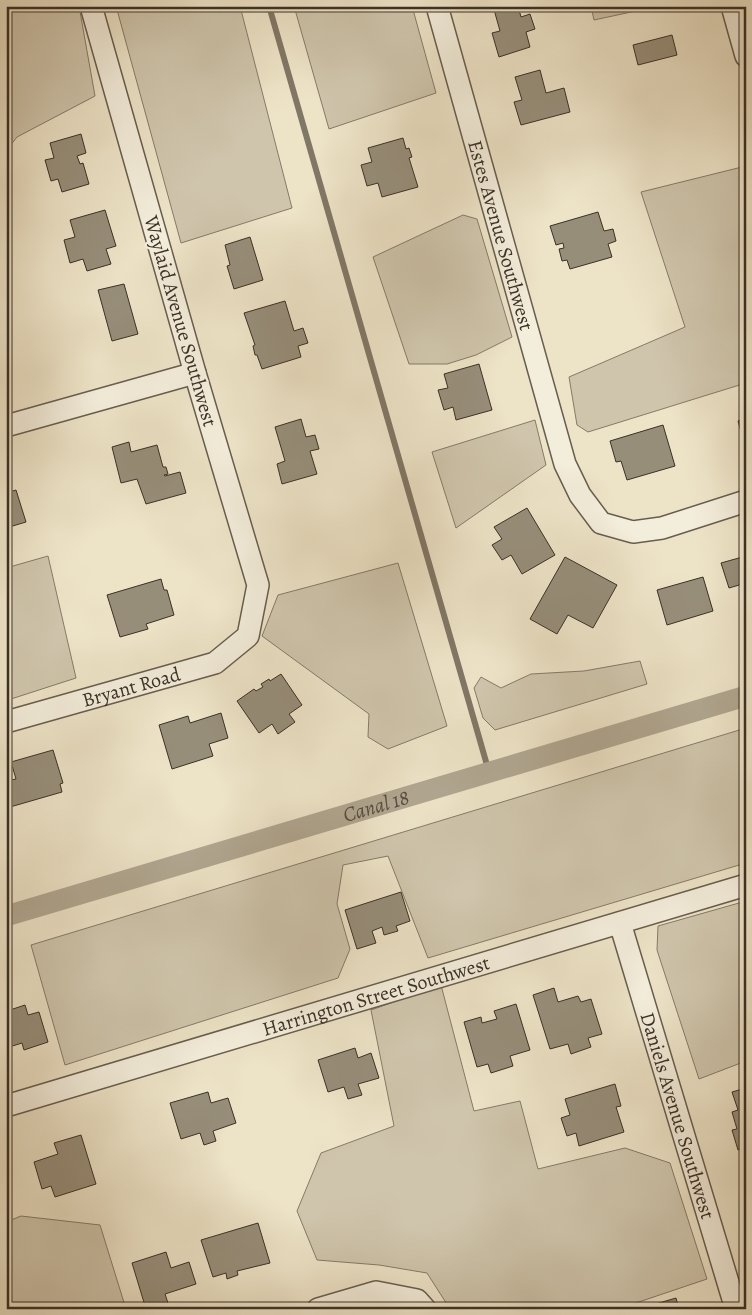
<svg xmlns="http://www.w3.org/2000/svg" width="752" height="1315" font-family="Alegreya,serif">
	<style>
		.green { fill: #cfc5ac; stroke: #847b69 }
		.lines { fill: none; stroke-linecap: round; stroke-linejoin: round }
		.stream { stroke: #817766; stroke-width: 6 }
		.canal { stroke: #b0a690; stroke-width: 21 }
		.building { fill: #978e7a; stroke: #3a3126 }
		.street-casing { stroke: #675e4e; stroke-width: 24 }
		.street { stroke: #f3eddb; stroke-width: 21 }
		.labels { text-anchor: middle; stroke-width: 4.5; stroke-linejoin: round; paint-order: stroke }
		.street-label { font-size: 20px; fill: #3a3126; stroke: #f3eddb }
		.water-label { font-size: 21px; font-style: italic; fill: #584e40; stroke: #f3eddb }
	</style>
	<rect width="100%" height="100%" fill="#ede3c7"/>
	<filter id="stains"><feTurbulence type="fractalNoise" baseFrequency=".004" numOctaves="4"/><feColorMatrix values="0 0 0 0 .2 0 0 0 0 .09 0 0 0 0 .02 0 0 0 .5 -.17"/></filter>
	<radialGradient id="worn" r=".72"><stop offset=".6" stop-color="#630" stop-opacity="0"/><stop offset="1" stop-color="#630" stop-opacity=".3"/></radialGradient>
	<path class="green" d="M6 6H79L95 96 17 137 6 151Z
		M116 6H240L292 208 181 243Z
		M294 6H412L436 93 329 129Z
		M591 6H659L594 20Z
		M746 166V383L588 432 577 425 569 377 685 327 641 192Z
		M463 215 477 219 512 337 476 355 447 364H409L373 257Z
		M535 420 546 465 456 528 432 452Z
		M48 556 76 678 11 699 6 683V568Z
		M398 563 447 726 388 749 368 737 369 714 262 636 278 595Z
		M640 661 647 684 495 730 483 718 474 688 481 677 501 688 531 674 584 671Z
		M746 728V863L428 958 388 856 343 865 337 904 350 949 338 978 65 1065 31 945Z
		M746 901V1061L699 1079 657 950 658 926Z
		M441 985 474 1111 520 1101 538 1169 625 1148 670 1163 707 1279 618 1309H450L427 1273 379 1265 317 1260 297 1211 321 1153 394 1126 371 1010Z
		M21 1216 100 1225 126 1309H6V1222Z"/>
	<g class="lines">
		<path class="stream" d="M269 6 489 772"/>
		<path class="canal" id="s1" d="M6 916 746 696"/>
	</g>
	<path class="building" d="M493 6H518L521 17 530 14 535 29 526 32 530 47 499 57 492 33 500 31Z
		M672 35 677 55 638 65 633 45Z
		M540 70 546 93 564 88 570 112 521 125 514 102 522 100 515 77Z
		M81 134 86 153 77 156 80 164 83 163 89 184 62 192 58 179 51 181 45 160 54 158 50 143Z
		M403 138 406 149 409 148 412 157 409 158 418 187 382 197 378 183 367 186 361 165 372 162 368 148Z
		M105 210 116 246 106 249 111 264 87 271 83 259 70 263 64 240 75 237 70 220Z
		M598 212 604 231 613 229 616 241 608 244 612 257 570 269 567 260 562 261 559 249 564 248 563 243 556 245 550 226Z
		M250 237 263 280 234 289 227 266 230 265 225 245Z
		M124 284 138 334 112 341 98 290Z
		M285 301 294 331 303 328 308 343 298 346 301 357 262 369 257 355H255L253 346 255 345 244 313Z
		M479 364 492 410 456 420 453 407 444 410 438 390 448 388 444 374Z
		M746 418V449L738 421Z
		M301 419 306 437 315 435 319 449 310 451 317 474 282 484 277 464 285 461 275 427Z
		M663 425 675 466 627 480 621 461 616 462 610 441Z
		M129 442 131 452 157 445 163 467H166L168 474 164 475 165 476 180 472 186 493 146 504 137 479 121 483 112 447Z
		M16 490 26 522 6 528V493Z
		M527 508 555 555 522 574 511 555 502 560 492 545 502 539 494 527Z
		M746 556V583L729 588 721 563Z
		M565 557 617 585 593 628 568 615 557 634 530 619Z
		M703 577 713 611 667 625 657 590Z
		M161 579 164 590H167L174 615 146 624 148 629 120 637 107 595Z
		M281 674 302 705 289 714 295 722 278 734 272 724 259 733 237 701 254 689 256 691 263 687 261 684 269 679 270 681Z
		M221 713 228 738 209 744 213 756 172 769 159 725 188 716 190 723Z
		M53 750 63 783 60 784 62 792 10 807 6 795V781L16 779 11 762Z
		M401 892 410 921 396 926 398 931 384 935 382 927 372 931 376 943 357 949 345 910Z
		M554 988 558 1002 578 996 581 1002 591 999 602 1034 588 1038 591 1047 571 1054 568 1044 550 1049 533 995Z
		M516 1004 530 1050 510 1056 513 1066 491 1073 488 1064 477 1067 464 1022 481 1017 482 1023 497 1019 494 1011Z
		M25 1005 28 1015 39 1012 48 1042 24 1050 22 1043 6 1048V1022L10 1021 7 1011Z
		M355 1048 358 1058 371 1053 379 1078 358 1084 362 1095 348 1099 344 1087 328 1092 318 1060Z
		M615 1084 621 1106 616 1107 624 1132 579 1146 576 1133 567 1136 561 1118 570 1115 565 1099Z
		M746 1088V1147L738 1150 732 1130 737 1129 732 1112 738 1110 732 1092Z
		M208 1092 211 1103 228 1098 236 1123 213 1131 216 1141 204 1145 200 1133 181 1139 170 1103Z
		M81 1135 96 1184 55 1197 51 1186 42 1189 34 1162 58 1154 54 1143Z
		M258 1223 270 1263 237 1271 238 1275 227 1279 226 1273 213 1277 201 1240Z
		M166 1252 171 1268 189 1262 196 1284 165 1294 168 1303 146 1309 132 1263Z
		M676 1298 679 1309H653L652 1305Z"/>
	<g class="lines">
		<defs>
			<g id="street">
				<path id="s2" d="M437 6 565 464 580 495 601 523 633 532 662 528 746 501"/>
				<path d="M732 6 746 56"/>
				<path d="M6 426 195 373"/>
				<path id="s3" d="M6 722 215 663 248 636 258 585 195 373 91 6"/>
				<path id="s4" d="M620 923 736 1309"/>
				<path id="s5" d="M6 1106 746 885"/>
				<path d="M318 1309 376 1292 417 1300 425 1309"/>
			</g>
		</defs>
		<use href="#street" class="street-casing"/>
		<use href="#street" class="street"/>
	</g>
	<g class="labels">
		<g class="street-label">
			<text dy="7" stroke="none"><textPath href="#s2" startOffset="238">Estes Avenue Southwest</textPath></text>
			<text transform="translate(181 321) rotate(74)" y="7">Waylaid Avenue Southwest</text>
			<text dy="7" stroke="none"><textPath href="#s3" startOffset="130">Bryant Road</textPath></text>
			<text dy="7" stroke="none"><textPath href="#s5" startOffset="386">Harrington Street Southwest</textPath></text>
			<text dy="7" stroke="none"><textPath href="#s4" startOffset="201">Daniels Avenue Southwest</textPath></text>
		</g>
		<g class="water-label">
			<text dy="7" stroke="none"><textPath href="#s1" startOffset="386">Canal 18</textPath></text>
		</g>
	</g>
	<rect width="752" height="1315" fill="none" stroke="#ede3c7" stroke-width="25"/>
	<rect x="8" y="8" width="737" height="1300" fill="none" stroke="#3a3126" stroke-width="2.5"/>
	<rect x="12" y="12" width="727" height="1290" fill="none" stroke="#3a3126"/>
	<rect width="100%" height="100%" filter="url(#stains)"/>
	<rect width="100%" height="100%" fill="url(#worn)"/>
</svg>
